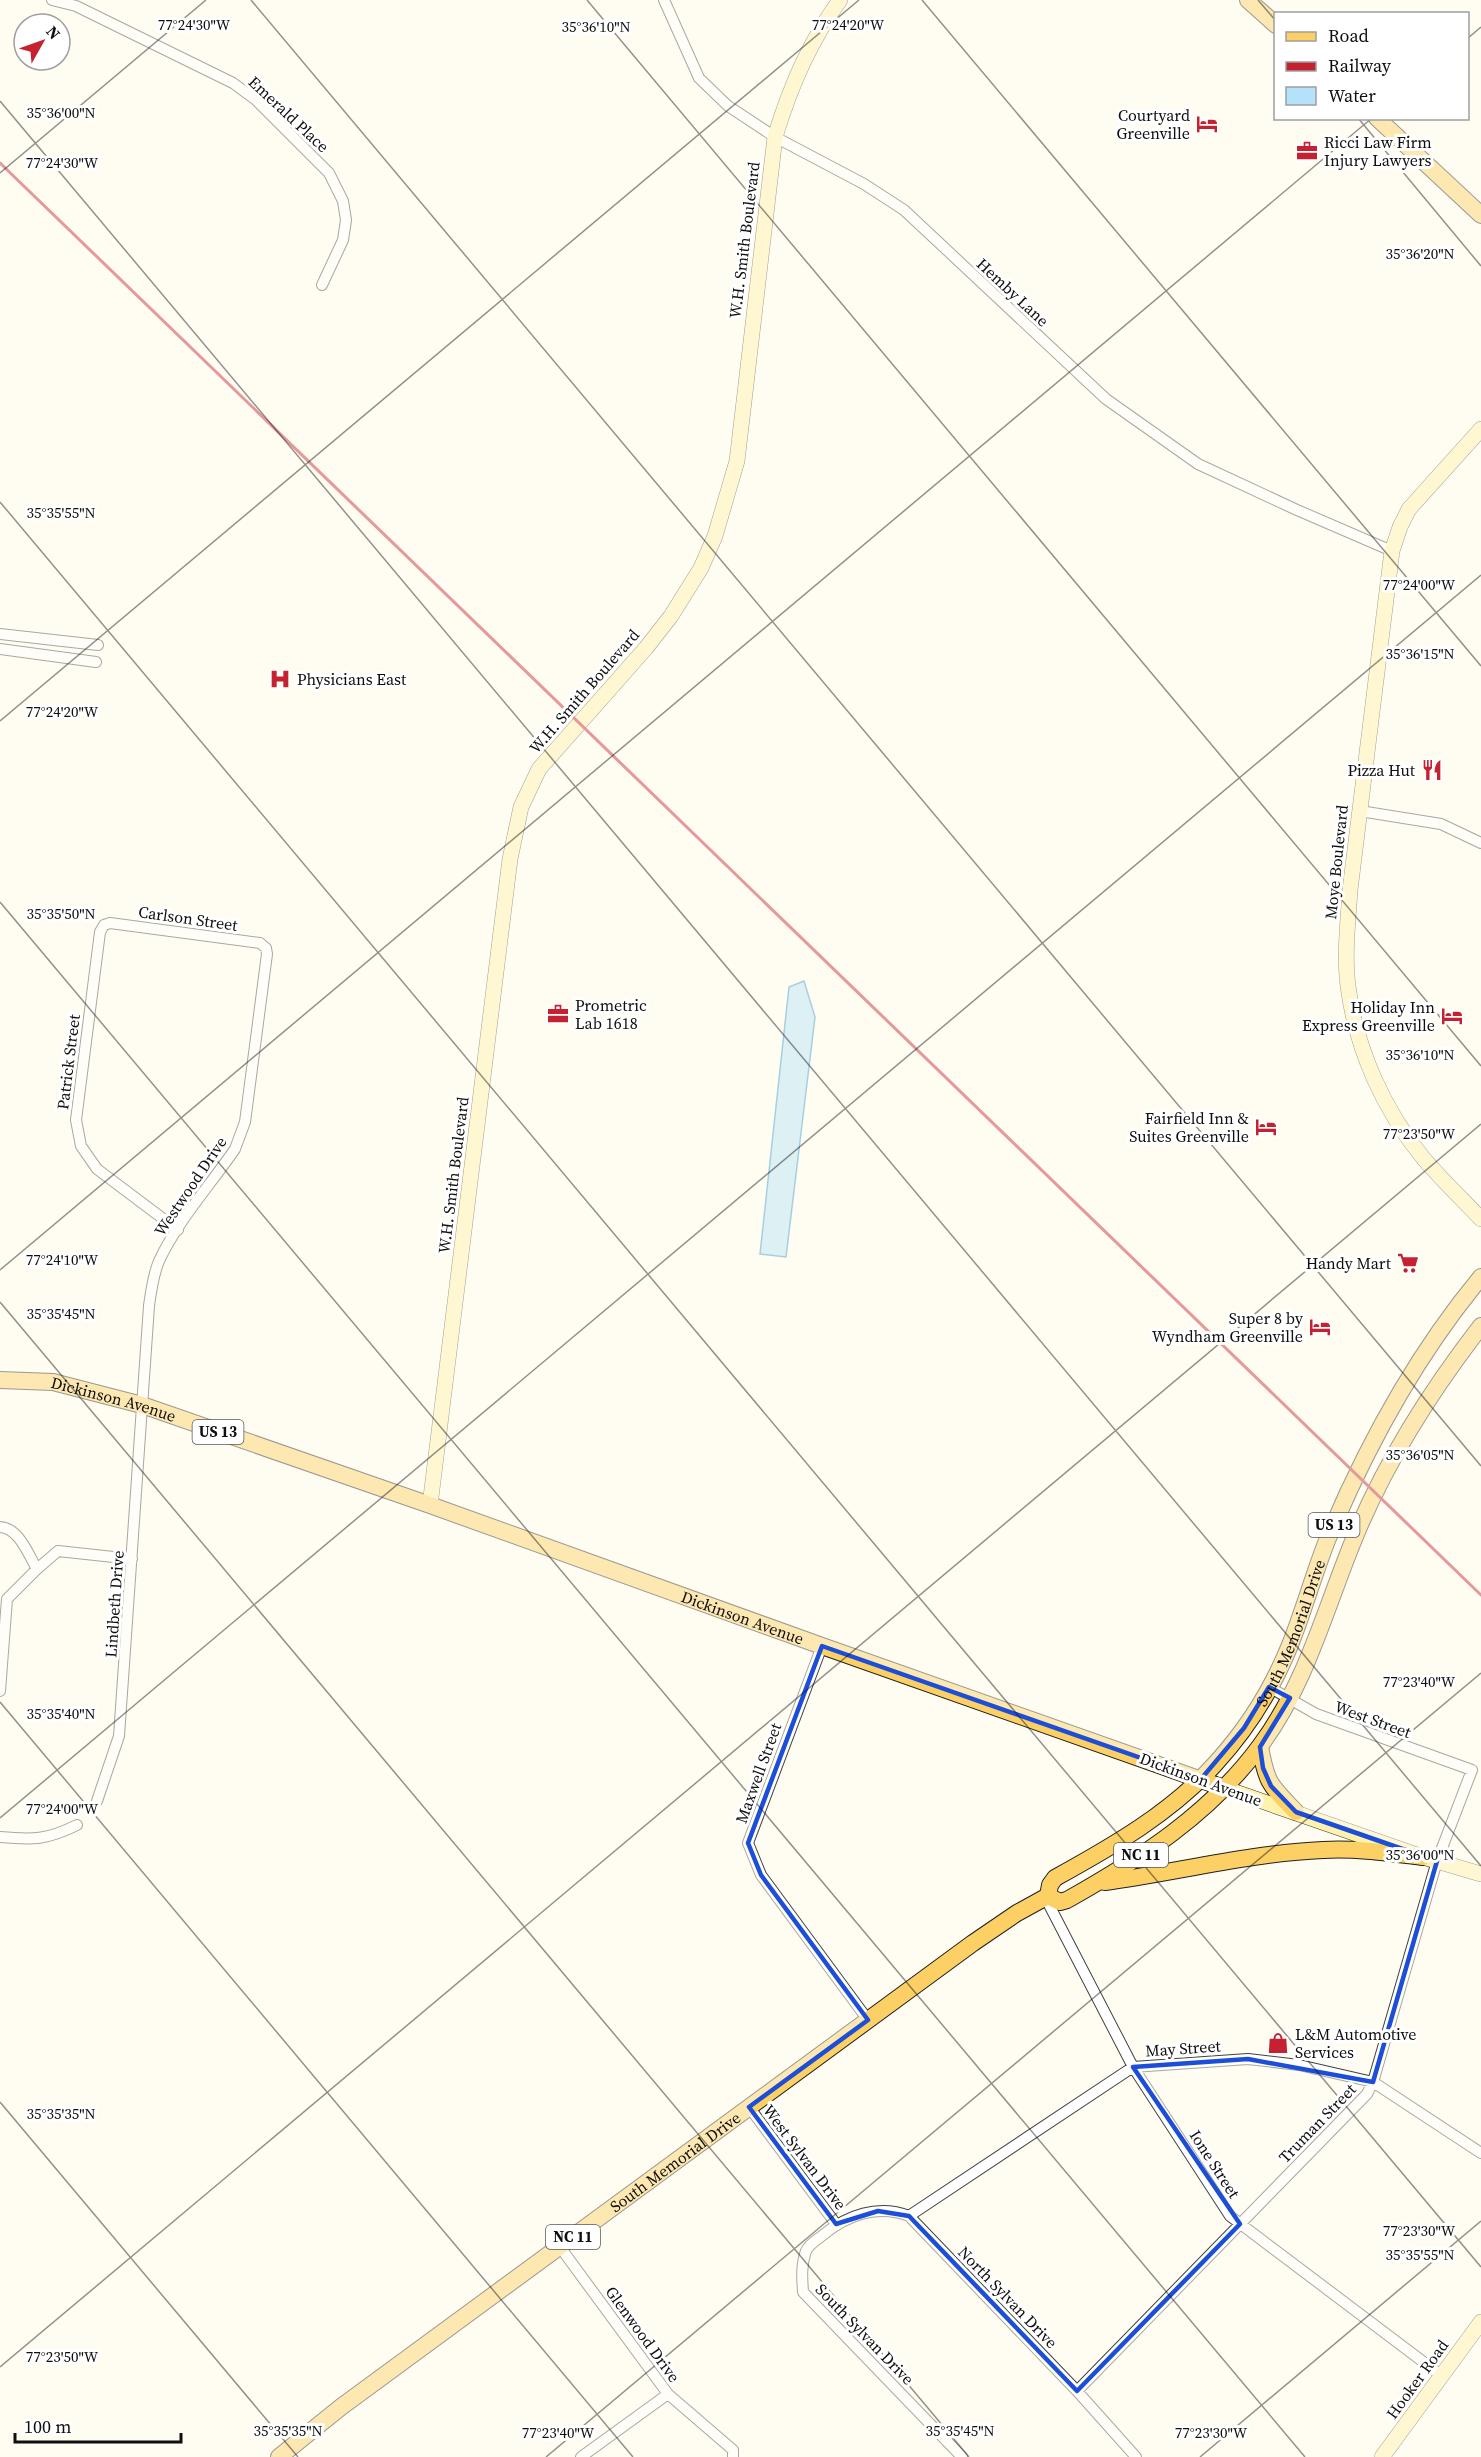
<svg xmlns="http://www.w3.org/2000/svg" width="1481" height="2457" font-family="'Source Serif 4',serif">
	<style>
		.water { fill: #b4e2f8; stroke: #399bd1; stroke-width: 1.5 }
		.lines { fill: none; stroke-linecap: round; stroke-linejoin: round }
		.street-casing { stroke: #424242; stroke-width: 12 }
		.secondary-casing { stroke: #313131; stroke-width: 16 }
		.primary-casing { stroke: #202020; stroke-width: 18 }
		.street { stroke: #fff; stroke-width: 10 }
		.secondary { stroke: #fff2ac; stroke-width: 15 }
		.primary { stroke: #fcd064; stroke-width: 16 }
		.rail { stroke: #c42231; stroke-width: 3 }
		.marked { fill: none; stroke: #1d4ed8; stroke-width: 4.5; stroke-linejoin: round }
		.ticks { fill: none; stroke: #0f0f0f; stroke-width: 1.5; stroke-opacity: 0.45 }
		.labels { text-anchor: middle; stroke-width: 6; stroke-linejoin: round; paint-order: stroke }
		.shield { fill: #fff; stroke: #575757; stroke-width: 1.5 }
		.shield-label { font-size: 15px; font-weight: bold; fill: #0f0f0f }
		.street-label { font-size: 16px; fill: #0f0f0f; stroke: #fff }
		.poi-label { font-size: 16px; fill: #0f0f0f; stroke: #fff; text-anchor: end }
		.ticks-label { font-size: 15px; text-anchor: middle; fill: #0f0f0f; stroke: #fff; stroke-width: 6; stroke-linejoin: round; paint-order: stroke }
	</style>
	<rect width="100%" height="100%" fill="#fffcf1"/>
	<path class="water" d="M804 981 815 1017 786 1257 760 1254 789 987Z"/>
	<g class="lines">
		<defs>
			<path id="street" d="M52 0 76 6 233 83 256 100 329 173 343 201 346 220 343 240 322 285
				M664 0 699 78 728 106 775 137 864 184 904 210 1106 399 1198 464 1297 510 1392 551
				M0 634 98 645
				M0 649 96 662
				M1360 811 1441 824 1481 843
				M0 1527C19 1528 28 1554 37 1569
				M822 1646 748 1843 761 1875 868 2020
				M0 1691 7 1599 37 1569 58 1551 132 1559
				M97 1801 119 1736 149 1306C151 1291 153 1275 159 1261 177 1222 211 1184 235 1149L245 1122 267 954 266 948 260 943 110 923 104 925 100 932 76 1120 81 1146 97 1169 178 1230
				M0 1837C33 1840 47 1840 77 1825
				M1045 1897 1133 2067 1230 2216 1442 2376
				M749 2107 836 2224
				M909 2216 1133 2067 1248 2059 1299 2065 1373 2082 1481 2153
				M560 2247 668 2394 733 2450V2457
				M1077 2391 1367 2094 1373 2082 1437 1861 1472 1770 1316 1714 1269 1687
				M581 2457 668 2394
				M962 2457 803 2292C802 2278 801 2265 806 2251 809 2244 817 2240 823 2235 847 2215 878 2204 909 2216L1077 2391 1136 2457"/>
			<path id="secondary" d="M1481 429 1409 509 1400 527 1392 551 1350 890C1348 922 1344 955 1348 986 1356 1049 1384 1111 1424 1159 1442 1180 1462 1199 1481 1219
				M430 1505 510 859 521 807 539 769 646 648 671 616 701 568 715 536 737 461 775 137C790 87 809 42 840 0
				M1224 1788 1423 1857 1481 1874
				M1382 2457 1481 2322"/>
			<g id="primary">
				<path d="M1248 0 1276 25"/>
				<path d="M1377 118 1481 215"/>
				<path id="s1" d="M0 1380 53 1382 142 1405 430 1505 822 1646 1224 1788"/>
				<path d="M1260 1747C1267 1784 1269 1784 1296 1812"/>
				<path d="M1105 1882C1177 1872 1251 1853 1323 1850 1356 1848 1390 1853 1423 1857"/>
				<path id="s2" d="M1048 1896 1050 1885 1055 1878C1113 1846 1171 1813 1216 1763 1247 1729 1273 1687 1290 1645 1304 1610 1314 1573 1328 1538 1367 1445 1417 1354 1481 1277"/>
				<path d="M1048 1896 1060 1902 1067 1900C1140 1859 1210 1814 1260 1746 1309 1680 1327 1601 1359 1527 1390 1455 1433 1388 1481 1326"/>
				<path id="s3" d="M279 2457 341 2407 973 1943 1017 1913 1048 1896"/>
			</g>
		</defs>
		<use href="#street" class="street-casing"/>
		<use href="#secondary" class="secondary-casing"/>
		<use href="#primary" class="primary-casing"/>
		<use href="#street" class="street"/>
		<use href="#secondary" class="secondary"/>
		<use href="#primary" class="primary"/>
		<path class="rail" d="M0 163 1481 1595"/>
	</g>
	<path d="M0 0H1481V2457H0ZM822 1646 1201 1779 1244 1728 1269 1687 1290 1698 1260 1747 1263 1768 1271 1786 1296 1812 1437 1861 1373 2082 1248 2059 1133 2067 1240 2224 1077 2391 909 2216 878 2211 836 2224 749 2107 868 2020 761 1875 748 1843Z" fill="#fffcf1" fill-opacity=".55" fill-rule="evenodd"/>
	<path class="marked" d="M822 1646 1201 1779 1244 1728 1269 1687 1290 1698 1260 1747 1263 1768 1271 1786 1296 1812 1437 1861 1373 2082 1248 2059 1133 2067 1240 2224 1077 2391 909 2216 878 2211 836 2224 749 2107 868 2020 761 1875 748 1843Z"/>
	<path class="ticks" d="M251 0 1481 1466M587 0 1481 1066M922 0 1481 666M1258 0 1276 21M1468 38 1481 27M0 101 1481 1866M1358 118 1481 266M0 173 206 0M0 502 1481 2267M0 721 859 0M0 902 1305 2457M0 1270 1372 118M0 1302 969 2457M0 1702 633 2457M0 1818 1481 575M0 2102 298 2457M0 2367 1481 1124M546 2457 1481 1673M1200 2457 1481 2221"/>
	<defs>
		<symbol id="hotel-bare" viewBox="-9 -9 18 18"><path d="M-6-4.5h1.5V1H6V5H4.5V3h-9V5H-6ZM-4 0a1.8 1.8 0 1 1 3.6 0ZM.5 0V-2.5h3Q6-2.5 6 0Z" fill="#c42231" stroke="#fff" stroke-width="2.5" paint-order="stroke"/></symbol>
		<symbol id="office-bare" viewBox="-9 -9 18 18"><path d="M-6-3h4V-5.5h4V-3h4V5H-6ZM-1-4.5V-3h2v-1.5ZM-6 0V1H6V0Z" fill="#c42231" stroke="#fff" stroke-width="2.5" paint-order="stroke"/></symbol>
		<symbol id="hospital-bare" viewBox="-9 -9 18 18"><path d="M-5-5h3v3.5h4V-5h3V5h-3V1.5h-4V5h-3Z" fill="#c42231" stroke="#fff" stroke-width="2.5" paint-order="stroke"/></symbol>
		<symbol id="restaurant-bare" viewBox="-9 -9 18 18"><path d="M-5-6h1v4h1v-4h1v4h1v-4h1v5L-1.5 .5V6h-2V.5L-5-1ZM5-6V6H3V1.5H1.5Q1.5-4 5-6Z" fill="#c42231" stroke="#fff" stroke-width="2.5" paint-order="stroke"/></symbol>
		<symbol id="supermarket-bare" viewBox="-9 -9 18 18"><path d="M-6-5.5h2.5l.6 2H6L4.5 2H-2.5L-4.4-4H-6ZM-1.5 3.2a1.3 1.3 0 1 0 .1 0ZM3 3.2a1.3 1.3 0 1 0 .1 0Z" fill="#c42231" stroke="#fff" stroke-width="2.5" paint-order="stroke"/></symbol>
		<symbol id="shop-bare" viewBox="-9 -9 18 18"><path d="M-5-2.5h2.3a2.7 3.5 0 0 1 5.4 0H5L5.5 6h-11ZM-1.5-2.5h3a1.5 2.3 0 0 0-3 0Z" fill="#c42231" stroke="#fff" stroke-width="2.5" paint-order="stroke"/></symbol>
	</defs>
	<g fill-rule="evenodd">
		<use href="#hotel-bare" x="1192" y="109" width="30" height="30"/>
		<use href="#office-bare" x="1292" y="136" width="30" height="30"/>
		<use href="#hospital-bare" x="265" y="664" width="30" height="30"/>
		<use href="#restaurant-bare" x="1417" y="755" width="30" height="30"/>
		<use href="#office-bare" x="543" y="999" width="30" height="30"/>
		<use href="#hotel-bare" x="1437" y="1001" width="30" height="30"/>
		<use href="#hotel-bare" x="1251" y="1112" width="30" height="30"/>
		<use href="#supermarket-bare" x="1393" y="1248" width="30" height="30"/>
		<use href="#hotel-bare" x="1305" y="1312" width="30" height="30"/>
		<use href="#shop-bare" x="1263" y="2028" width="30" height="30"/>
	</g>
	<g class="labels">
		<g class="shield">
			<rect x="192.5" y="1420" width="51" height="24" rx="4.5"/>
			<rect x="1308.5" y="1513" width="51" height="24" rx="4.5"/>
			<rect x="1114" y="1843" width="54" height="24" rx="4.5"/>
			<rect x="546" y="2225" width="54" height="24" rx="4.5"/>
		</g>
		<g class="shield-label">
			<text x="218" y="1437">US 13</text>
			<text x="1334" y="1530">US 13</text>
			<text x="1141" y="1860">NC 11</text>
			<text x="573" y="2242">NC 11</text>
		</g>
		<g class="street-label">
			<text transform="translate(289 114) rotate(43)" y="6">Emerald Place</text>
			<text transform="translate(744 240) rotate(-83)" y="6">W.H. Smith Boulevard</text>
			<text transform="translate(1013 292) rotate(43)" y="6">Hemby Lane</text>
			<text transform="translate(584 691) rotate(-49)" y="6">W.H. Smith Boulevard</text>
			<text transform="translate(1336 862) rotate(-84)" y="6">Moye Boulevard</text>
			<text transform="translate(188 918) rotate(8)" y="6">Carlson Street</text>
			<text transform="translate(68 1062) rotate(-83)" y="6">Patrick Street</text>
			<text transform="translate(453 1175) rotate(-83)" y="6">W.H. Smith Boulevard</text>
			<text transform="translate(190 1186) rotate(-56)" y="6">Westwood Drive</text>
			<text dy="6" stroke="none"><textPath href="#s1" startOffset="116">Dickinson Avenue</textPath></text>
			<text transform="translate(114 1604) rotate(-86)" y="6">Lindbeth Drive</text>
			<text dy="6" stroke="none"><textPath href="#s1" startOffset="782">Dickinson Avenue</textPath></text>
			<text dy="6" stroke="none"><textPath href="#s2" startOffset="370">South Memorial Drive</textPath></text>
			<text transform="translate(1373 1719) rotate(20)" y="6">West Street</text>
			<text transform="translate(758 1773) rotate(-70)" y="6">Maxwell Street</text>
			<text transform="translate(1201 1779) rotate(20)" y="6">Dickinson Avenue</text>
			<text transform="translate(1183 2048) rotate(-4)" y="6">May Street</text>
			<text transform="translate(1317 2123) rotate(-46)" y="6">Truman Street</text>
			<text transform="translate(805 2157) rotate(53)" y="6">West Sylvan Drive</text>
			<text dy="6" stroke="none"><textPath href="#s3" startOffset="494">South Memorial Drive</textPath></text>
			<text transform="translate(1215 2164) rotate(57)" y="6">Ione Street</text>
			<text transform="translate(1008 2297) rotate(46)" y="6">North Sylvan Drive</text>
			<text transform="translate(643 2334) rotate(54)" y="6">Glenwood Drive</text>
			<text transform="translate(865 2334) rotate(46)" y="6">South Sylvan Drive</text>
			<text transform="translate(1417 2379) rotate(-54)" y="6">Hooker Road</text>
		</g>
		<g class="poi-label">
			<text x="1190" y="121">Courtyard<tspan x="1190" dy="18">Greenville</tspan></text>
			<text x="1324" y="148" text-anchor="start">Ricci Law Firm<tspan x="1324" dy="18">Injury Lawyers</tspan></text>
			<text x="297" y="685" text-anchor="start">Physicians East</text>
			<text x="1415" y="776">Pizza Hut</text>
			<text x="575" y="1011" text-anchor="start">Prometric<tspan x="575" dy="18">Lab 1618</tspan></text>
			<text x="1435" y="1013">Holiday Inn<tspan x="1435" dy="18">Express Greenville</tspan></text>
			<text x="1249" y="1124">Fairfield Inn &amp;<tspan x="1249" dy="18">Suites Greenville</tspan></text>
			<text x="1391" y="1269">Handy Mart</text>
			<text x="1303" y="1324">Super 8 by<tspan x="1303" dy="18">Wyndham Greenville</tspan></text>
			<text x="1295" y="2040" text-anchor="start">L&amp;M Automotive<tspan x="1295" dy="18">Services</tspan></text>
		</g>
	</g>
	<g class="ticks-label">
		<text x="194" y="30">77°24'30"W</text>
		<text x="848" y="30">77°24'20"W</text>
		<text x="596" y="32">35°36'10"N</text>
		<text x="61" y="118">35°36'00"N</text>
		<text x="62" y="168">77°24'30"W</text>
		<text x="1420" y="259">35°36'20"N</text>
		<text x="61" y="518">35°35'55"N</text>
		<text x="1419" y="590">77°24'00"W</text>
		<text x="1420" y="659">35°36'15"N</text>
		<text x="62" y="717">77°24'20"W</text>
		<text x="61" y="919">35°35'50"N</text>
		<text x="1420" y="1060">35°36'10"N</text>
		<text x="1419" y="1139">77°23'50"W</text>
		<text x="62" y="1265">77°24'10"W</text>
		<text x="61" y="1319">35°35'45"N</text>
		<text x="1420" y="1460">35°36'05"N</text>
		<text x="1419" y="1687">77°23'40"W</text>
		<text x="61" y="1719">35°35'40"N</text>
		<text x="62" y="1814">77°24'00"W</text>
		<text x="1420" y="1860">35°36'00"N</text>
		<text x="61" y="2119">35°35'35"N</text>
		<text x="1419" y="2236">77°23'30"W</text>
		<text x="1420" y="2260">35°35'55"N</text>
		<text x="62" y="2362">77°23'50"W</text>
		<text x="288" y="2436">35°35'35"N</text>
		<text x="960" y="2436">35°35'45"N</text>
		<text x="558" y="2438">77°23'40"W</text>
		<text x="1211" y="2438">77°23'30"W</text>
	</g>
	<rect x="1274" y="12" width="195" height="108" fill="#ffffff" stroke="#9f9f9f" stroke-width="1.5"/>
	<rect x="1286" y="32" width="30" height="9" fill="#fcd064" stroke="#9f9f9f" stroke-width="1.5"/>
	<text x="1328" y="42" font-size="18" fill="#0f0f0f">Road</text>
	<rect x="1286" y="62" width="30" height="9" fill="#c42231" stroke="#9f9f9f" stroke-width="1.5"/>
	<text x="1328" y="72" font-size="18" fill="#0f0f0f">Railway</text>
	<rect x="1286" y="87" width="30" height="18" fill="#b4e2f8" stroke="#9f9f9f" stroke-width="1.5"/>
	<text x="1328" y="102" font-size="18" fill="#0f0f0f">Water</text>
	<g transform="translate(42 42) rotate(50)"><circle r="28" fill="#ffffff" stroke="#9f9f9f" stroke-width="1.5"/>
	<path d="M0-4.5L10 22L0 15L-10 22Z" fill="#c42231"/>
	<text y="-9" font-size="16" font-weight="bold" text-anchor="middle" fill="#0f0f0f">N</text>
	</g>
	<path d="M15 2433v9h166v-9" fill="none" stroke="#0f0f0f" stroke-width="3"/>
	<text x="24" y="2433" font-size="18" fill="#0f0f0f" stroke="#ffffff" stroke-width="4.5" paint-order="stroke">100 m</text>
</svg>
